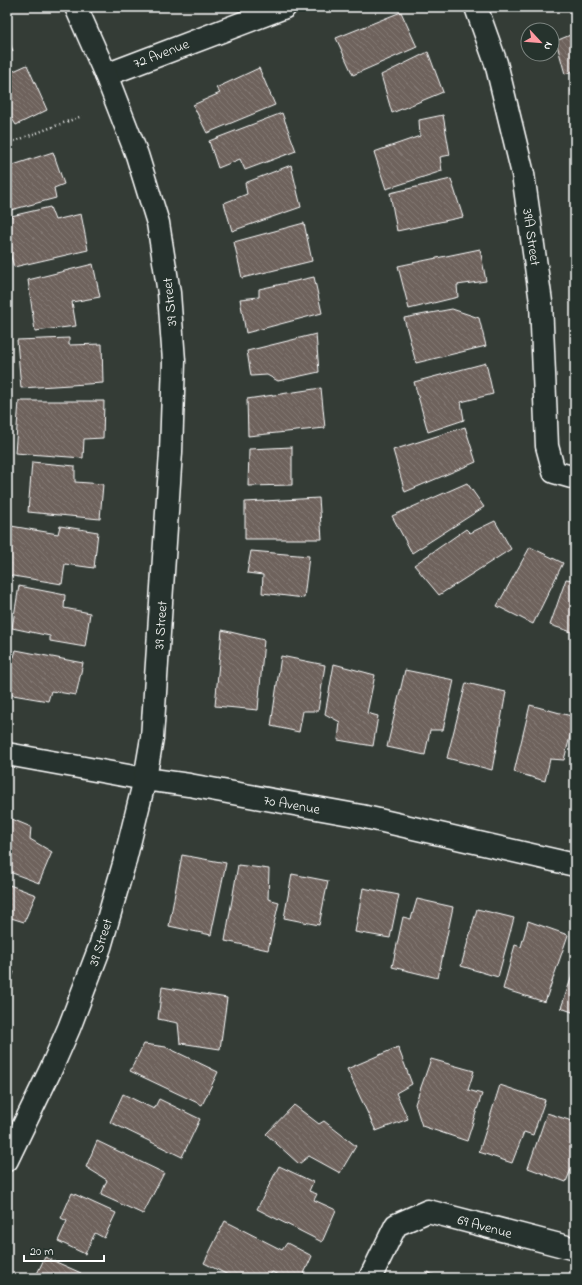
<svg xmlns="http://www.w3.org/2000/svg" width="582" height="1285" font-family="'Indie Flower',sans-serif">
	<style>
		.building { fill: url(#building-back-hatch); stroke: #fff }
		.lines { fill: none; stroke-linecap: round; stroke-linejoin: round }
		.street-casing { stroke: #fff; stroke-width: 25 }
		.secondary-casing { stroke: #fff; stroke-width: 25 }
		.path { stroke: #fff; stroke-width: 2.5; stroke-dasharray: 1 3; stroke-linecap: butt }
		.street { stroke: #26332d; stroke-width: 22 }
		.secondary { stroke: #26332d; stroke-width: 22 }
		.labels { text-anchor: middle; stroke-width: 4; stroke-linejoin: round; paint-order: stroke }
		.street-label { font-size: 14px; fill: #fff; stroke: #26332d }
	</style>
	<defs>
		<pattern id="building-back-hatch" width="6" height="6" patternUnits="userSpaceOnUse"><rect width="6" height="6" fill="#6e625c"/><path d="M-1 5l2 2M0 0l6 6M5-1l2 2" fill="none" stroke="#847a74"/></pattern>
	</defs>
	<rect width="100%" height="100%" fill="#343c36"/>
	<filter id="ink" filterUnits="userSpaceOnUse"><feTurbulence type="fractalNoise" baseFrequency=".025" numOctaves="2"/><feDisplacementMap in="SourceGraphic" scale="8" xChannelSelector="R" yChannelSelector="G"/><feConvolveMatrix kernelMatrix="1 2 1 2 8 2 1 2 1" color-interpolation-filters="sRGB"/></filter>
	<g filter="url(#ink)">
		<path class="building" d="M401 12 417 47 353 75 336 38Z
			M575 33V70L565 74 556 41Z
			M7 36 13 51 7 54Z
			M428 52 443 92 392 113 381 75Z
			M27 65 47 110 16 125 9 114H7V74Z
			M259 68 275 105 207 133 193 105 220 93 216 88Z
			M575 88V104L571 90Z
			M282 113 296 151 245 170 240 159 218 168 209 141Z
			M443 115 450 155 440 157 442 171 386 189 374 152 420 136 419 120Z
			M53 152 64 184 54 188 56 198 7 211V167Z
			M291 165 301 207 232 231 224 203 247 194 245 183Z
			M451 179 463 217 397 231 390 193Z
			M50 207 55 220 81 214 88 250 14 267 7 243V217Z
			M304 223 312 261 242 278 234 242Z
			M480 249 486 281 457 285 458 297 409 309 398 266Z
			M93 264 100 297 72 302 76 326 35 331 28 280Z
			M314 277 322 313 246 333 240 299 259 297V289Z
			M452 309 479 318 486 346 416 363 404 318Z
			M316 334 319 372 278 381 267 375 251 376 247 351Z
			M69 338V345L102 344 103 383 21 388 17 340Z
			M486 363 493 394 461 402 464 420 428 432 414 382Z
			M321 388 325 428 248 436 247 399Z
			M19 401H104L103 438 84 439 83 458 15 453Z
			M465 427 476 462 405 492 393 450Z
			M292 447V485L248 486 249 449Z
			M32 462 75 466V482L103 484 100 519 28 512Z
			M467 483 484 507 412 553 392 516Z
			M319 498 322 539H245V502Z
			M495 521 511 549 439 595 414 565 466 529 470 533Z
			M11 526 58 534 60 526 98 532 94 568 65 564 62 584 7 575V561Z
			M530 547 563 563 533 624 497 606Z
			M251 551 309 556 304 598 262 593 263 575 247 573Z
			M575 575V633L550 625 566 579 573 580Z
			M19 586 65 595 64 608 90 613 85 647 50 641V636L12 628Z
			M222 630 264 640 258 710 215 706Z
			M16 650 83 663 76 695 51 691 48 701 7 694 9 687H7V656L14 657Z
			M281 656 325 665 318 711H303L299 732 271 726Z
			M334 664 375 675 367 713 378 716 373 746 338 740 340 722 325 714Z
			M405 670 454 680 443 730H430L425 755 387 747Z
			M466 683 506 692 492 770 447 758Z
			M530 705 575 717 564 760 550 759 545 781 514 772Z
			M7 817 31 827 30 839 52 852 39 883 7 871Z
			M182 855 226 863 211 935 169 926Z
			M238 865 269 869 268 899 279 902 268 950 225 941Z
			M292 874 328 881 319 925 284 918Z
			M7 884 36 895 24 922 8 917 7 918Z
			M363 888 399 895 390 938 355 932Z
			M417 899 453 907 438 978 392 967 403 917 411 919Z
			M477 909 514 918 498 977 461 966Z
			M528 921 568 935 545 1002 503 989 515 945 521 947Z
			M575 967V1013L561 1008Z
			M7 969 14 972 7 991Z
			M162 987 227 998 220 1049 180 1043 178 1023 158 1019Z
			M144 1044 166 1047 218 1072 202 1105 130 1071Z
			M398 1047 412 1084 396 1093 408 1119 376 1131 347 1069Z
			M431 1059 474 1071 468 1090 482 1094 467 1141 422 1126 415 1104Z
			M500 1085 545 1100 533 1135 524 1132 512 1163 479 1152Z
			M123 1094 154 1109 159 1099 200 1119 182 1157 110 1122Z
			M294 1105 319 1124 324 1121 356 1146 340 1173 309 1156 299 1164 266 1134Z
			M547 1113 575 1122V1159L566 1182 528 1168Z
			M97 1141 164 1173 143 1214 101 1195 107 1180 86 1167Z
			M279 1166 313 1182 309 1191 317 1194 314 1200 336 1210 322 1242 257 1209Z
			M72 1193 116 1213 104 1238 95 1233 85 1254 58 1241 67 1221 61 1218Z
			M225 1221 282 1250 287 1243 312 1256 302 1278H284L272 1272 268 1278H234L204 1263Z
			M45 1257 81 1273 79 1278H35Z
			M428 1272 439 1278H424Z"/>
		<g class="lines">
			<defs>
				<path id="street" d="M476 7 496 63 523 174 541 302 547 446 554 472 575 478
					M106 75 285 7
					M7 754 145 779
					M370 1278 396 1225 428 1211 575 1249"/>
				<path id="secondary" d="M145 779 189 785 361 816 575 865
					M7 1160 51 1069 69 1028 100 947 124 864 145 779 152 738 171 452 174 361 169 293 158 223 137 155 106 75 76 7"/>
			</defs>
			<use href="#street" class="street-casing"/>
			<use href="#secondary" class="secondary-casing"/>
			<path class="path" d="M7 144 82 116"/>
			<use href="#street" class="street"/>
			<use href="#secondary" class="secondary"/>
		</g>
	</g>
	<g class="labels">
		<g class="street-label">
			<text transform="translate(161 53) rotate(-21)" y="5">72 Avenue</text>
			<text transform="translate(532 237) rotate(82)" y="5">39A Street</text>
			<text transform="translate(169 302) rotate(-96)" y="5">39 Street</text>
			<text transform="translate(160 625) rotate(-86)" y="5">39 Street</text>
			<text transform="translate(292 804) rotate(10)" y="5">70 Avenue</text>
			<text transform="translate(100 942) rotate(-72)" y="5">39 Street</text>
			<text transform="translate(485 1226) rotate(15)" y="5">69 Avenue</text>
		</g>
	</g>
	<rect width="582" height="1285" fill="none" stroke="#26332d" stroke-width="24"/>
	<rect x="12" y="12" width="558" height="1261" fill="none" stroke="#fff" stroke-width="1.5" filter="url(#ink)"/>
	<g transform="translate(540 42) rotate(116)"><circle r="19" fill="#26332d" stroke="#7d8581"/>
	<path d="M0-3L7 15L0 10L-7 15Z" fill="#ff9aa2"/>
	<text y="-6" font-size="11" font-weight="bold" text-anchor="middle" fill="#ffffff">N</text>
	</g>
	<path d="M24 1255v6h80v-6" fill="none" stroke="#ffffff" stroke-width="2"/>
	<text x="30" y="1255" font-size="12" fill="#ffffff" stroke="#26332d" stroke-width="3" paint-order="stroke">20 m</text>
</svg>
